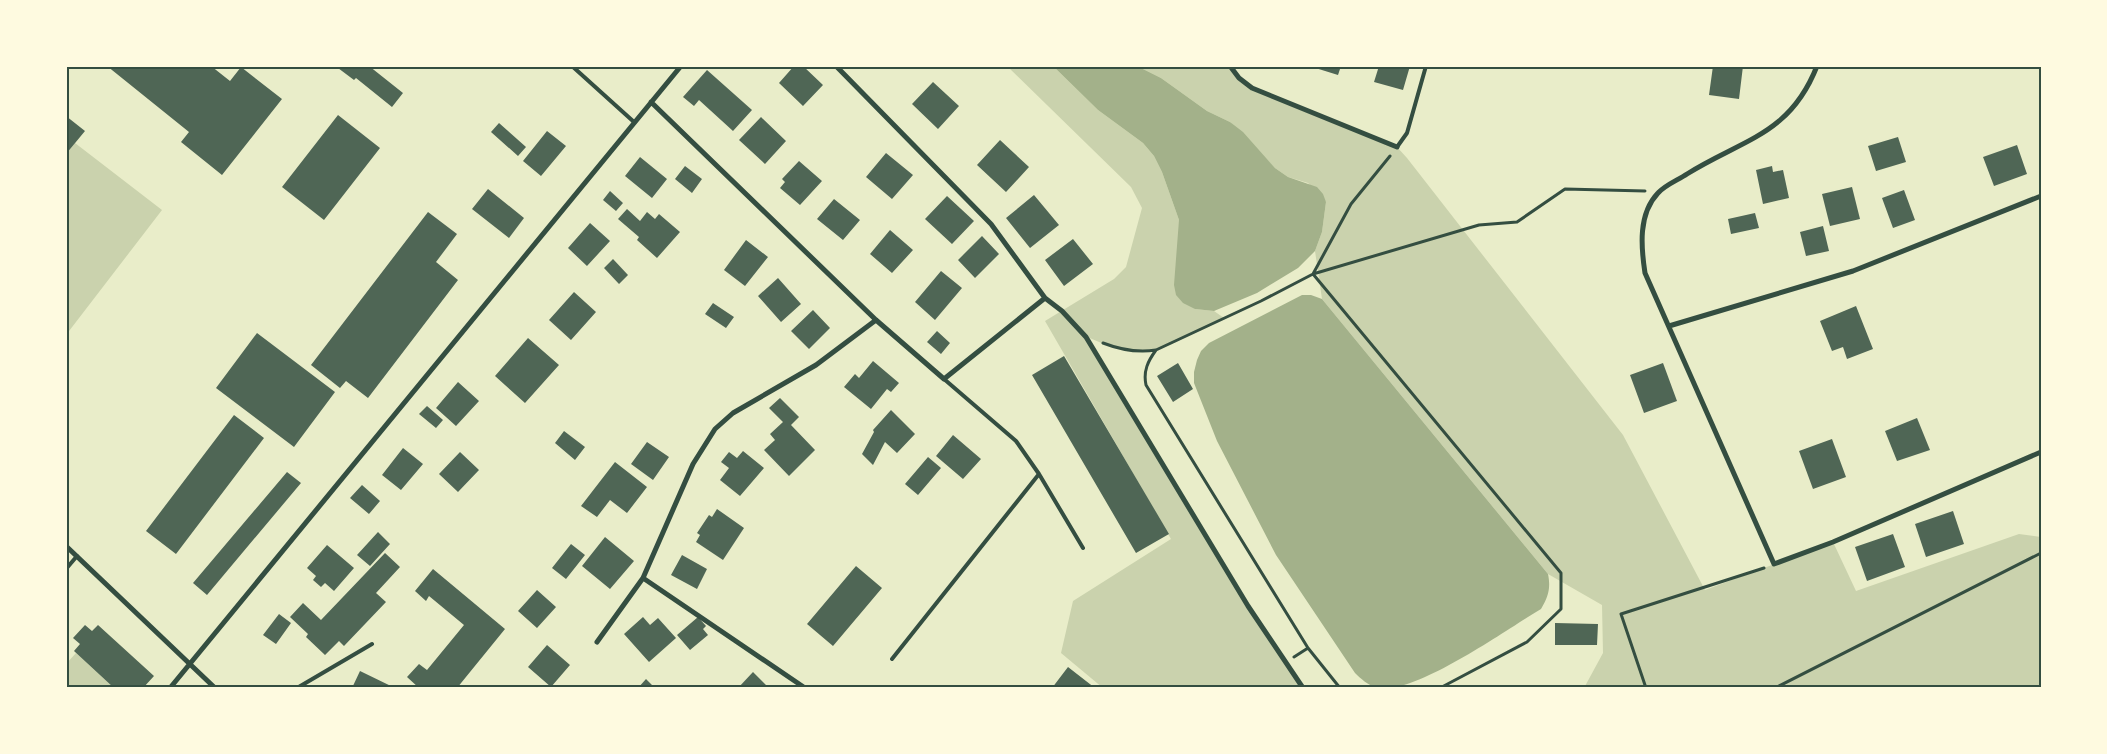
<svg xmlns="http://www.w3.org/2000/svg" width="2107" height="754" font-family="'Nunito Sans',sans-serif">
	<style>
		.green { fill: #cad2ad }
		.water { fill: #a3b18a }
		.building { fill: #4f6655 }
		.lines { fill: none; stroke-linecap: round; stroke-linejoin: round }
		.path { stroke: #344e41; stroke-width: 3 }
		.service { stroke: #344e41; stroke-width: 4 }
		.minor { stroke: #344e41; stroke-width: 5 }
		.neatline { fill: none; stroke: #344e41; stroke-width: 2 }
	</style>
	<rect width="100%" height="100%" fill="#e9edc9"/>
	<path class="green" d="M1007 66H1053L1098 110 1143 143 1154 156 1162 172 1179 220V236L1195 309 1214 311 1224 318C1203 328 1165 350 1144 352 1125 353 1104 344 1087 337L1248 606 1303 688H1103L1061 653 1073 601 1171 539 1045 321 1114 279 1126 267 1142 208 1131 187Z
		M1137 66H1230L1252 88 1397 147 1407 158 1623 435 1705 590 1833 542 1856 591 2019 534 2041 537V688H1584L1603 653 1602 605 1548 574 1322 299 1315 251 1322 232 1326 202 1308 183 1288 177 1275 168 1230 122 1207 111 1161 78Z
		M75 143 162 210 66 335V154Z
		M76 653 114 688H66V664Z"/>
	<path class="water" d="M1053 66H1137L1161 78 1207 111 1230 122 1243 132 1275 168 1288 177 1317 187 1323 194 1326 202 1322 232 1315 251 1298 268 1257 293 1214 311 1195 309 1183 303 1176 295 1174 285 1179 220 1162 172 1154 156 1143 143 1098 110Z
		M1302 295H1311L1322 299 1548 574C1551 589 1548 597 1541 609 1507 629 1414 696 1377 688 1368 685 1361 679 1355 673L1276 555 1217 441 1194 383V372L1197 360 1201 351 1209 343Z"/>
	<path class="building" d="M107 66H211L230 81 241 67 282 99 222 175 181 142 189 132Z
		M339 66H369L403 93 392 107 356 78 354 80 338 68Z
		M794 66H803L823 85 803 106 779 83Z
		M1309 66H1341L1338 75Z
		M1379 66H1410L1403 90 1374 82Z
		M1713 66H1743L1739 99 1709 95Z
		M707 70 752 110 733 131 699 100 694 106 683 97Z
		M933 82 959 106 938 129 912 104Z
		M338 115 380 148 324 220 282 187Z
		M66 116 85 131 66 154Z
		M761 117 786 141 765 164 739 140Z
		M499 123 526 147 518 156 491 132Z
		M547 131 566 146 541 176 523 161Z
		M1898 137 1906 162 1876 171 1868 146Z
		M1000 140 1029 167 1006 192 977 165Z
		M2017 145 2027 174 1994 186 1983 157Z
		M886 153 913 175 892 199 866 177Z
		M640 157 667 179 652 198 625 176Z
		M799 161 822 181 800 205 780 188 785 182 782 179Z
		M685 166 702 179 692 193 675 179Z
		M1772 166 1773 172 1783 170 1789 198 1763 204 1756 170Z
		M1852 187 1860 219 1830 226 1822 194Z
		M488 189 524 218 509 238 472 209Z
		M1904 190 1915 220 1893 228 1882 198Z
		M610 191 623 203 616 211 603 200Z
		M1034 195 1059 225 1030 248 1006 218Z
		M947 196 974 221 952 244 925 219Z
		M834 199 860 220 843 240 817 219Z
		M627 209 640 221 647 212 655 219 659 214 680 232 657 258 637 240 639 237 618 219Z
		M428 212 457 234 436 262 458 280 368 398 346 381 340 388 311 365Z
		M1755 213 1759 228 1731 234 1728 219Z
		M590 223 610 241 587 266 568 248Z
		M1823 226 1829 251 1806 256 1800 232Z
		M890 230 913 250 892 273 870 254Z
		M982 236 999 254 975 278 958 260Z
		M1073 239 1093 264 1064 286 1045 260Z
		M746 240 768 257 745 286 724 270Z
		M613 259 628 275 619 284 604 268Z
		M941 271 962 288 935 320 915 302Z
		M778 278 801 304 781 322 758 296Z
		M574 292 596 312 571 340 549 320Z
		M713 303 734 317 726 328 705 314Z
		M1856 306 1873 349 1847 359 1843 347 1832 351 1820 321Z
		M813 310 830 328 809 349 791 331Z
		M937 331 950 343 941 354 927 342Z
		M257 333 335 392 294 447 216 388Z
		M528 338 559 365 525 403 495 376Z
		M1064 356 1169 534 1136 553 1032 375Z
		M873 361 899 383 891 392 887 389 871 409 844 387 855 374 859 378Z
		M1178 363 1193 389 1173 402 1157 376Z
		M1663 363 1677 401 1644 413 1630 375Z
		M458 382 479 401 456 426 436 408Z
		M780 398 799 417 791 425 815 450 789 476 764 450 775 440 770 434 783 422 769 408Z
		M427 406 443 420 436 428 419 414Z
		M891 410 915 434 897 453 885 442 873 465 862 454 874 432 873 430Z
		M234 415 264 438 176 554 146 531Z
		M1917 418 1930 450 1897 461 1885 431Z
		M564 431 585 447 575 460 555 443Z
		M953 435 981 459 963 479 936 456Z
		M1832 439 1846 477 1813 489 1799 451Z
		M647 442 669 457 653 480 631 464Z
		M403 448 423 464 401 490 382 475Z
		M743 451 764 468 740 496 720 480 729 468 721 462 729 452 737 458Z
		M460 452 479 470 458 492 439 474Z
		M928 457 941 468 918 495 905 484Z
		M615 462 647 487 627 513 610 500 597 517 581 506Z
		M287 472 301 483 207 595 193 583Z
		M362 485 380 501 369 514 350 498Z
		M717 509 744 528 723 560 696 542 700 535 697 533 709 515 712 517Z
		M1953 511 1964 544 1926 557 1915 524Z
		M378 532 390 544 370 566 357 555Z
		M1893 534 1905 567 1867 581 1855 547Z
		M605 537 634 561 610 589 582 566Z
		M571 544 585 555 566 579 552 568Z
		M327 545 354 568 334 591 325 583 321 587 313 580 316 576 307 568Z
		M385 553 400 567 376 593 386 602 344 646 339 641 325 655 306 637 308 634 290 617 303 603 321 620Z
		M682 555 707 569 697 589 671 575Z
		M856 566 882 588 833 646 807 624Z
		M433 569 505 629 457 688H419L407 677 419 664 427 670 464 625 429 596 426 601 415 591Z
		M537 590 556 607 537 628 518 611Z
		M279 614 291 623 276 644 263 635Z
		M643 617 650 625 658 618 676 638 649 662 624 634Z
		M698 617 706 626 703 629 708 635 690 650 677 635Z
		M1555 623 1598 624 1597 645H1555Z
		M85 625 92 631 98 625 154 676 143 688H114L74 651 80 644 73 638Z
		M547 645 570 665 551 687 528 667Z
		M1068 667 1095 688H1052Z
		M360 671 395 688H352Z
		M753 672 769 688H738Z
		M646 679 655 688H638Z"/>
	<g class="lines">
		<path class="path" d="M1390 156 1351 204 1313 274 1479 225 1517 222 1565 189 1645 191
			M1103 343C1121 350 1137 353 1156 350L1261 301 1313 274 1561 573V609L1527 642 1440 688
			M1156 350C1148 361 1143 371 1146 385L1308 648 1294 657
			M1308 648 1340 688
			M1646 688 1621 614 1764 568
			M1775 688 2041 553"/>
		<path class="service" d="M572 66 634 122
			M1397 147 1407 133 1426 66
			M944 379 1016 441 1039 474 1083 548
			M66 569 77 556
			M892 659 1039 474
			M297 688 372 644"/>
		<path class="minor" d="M836 66 991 224 1045 298 1062 311 1086 337 1248 606 1303 688
			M1230 66 1239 78 1252 88 1397 147
			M1817 66C1790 135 1743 139 1687 174 1678 180 1665 185 1658 193 1638 214 1641 247 1645 273L1774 564 1833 542 2041 452
			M651 102 876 320 944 379 1045 298
			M1669 326 1853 271 2041 196
			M66 546 215 688
			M643 578 805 688
			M597 642 643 578 693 464 715 429 733 413 816 365 876 320
			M170 688 681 66"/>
	</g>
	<rect width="2107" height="754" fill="none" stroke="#fefae0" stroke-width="135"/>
	<rect x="68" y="68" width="1972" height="618" class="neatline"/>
</svg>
